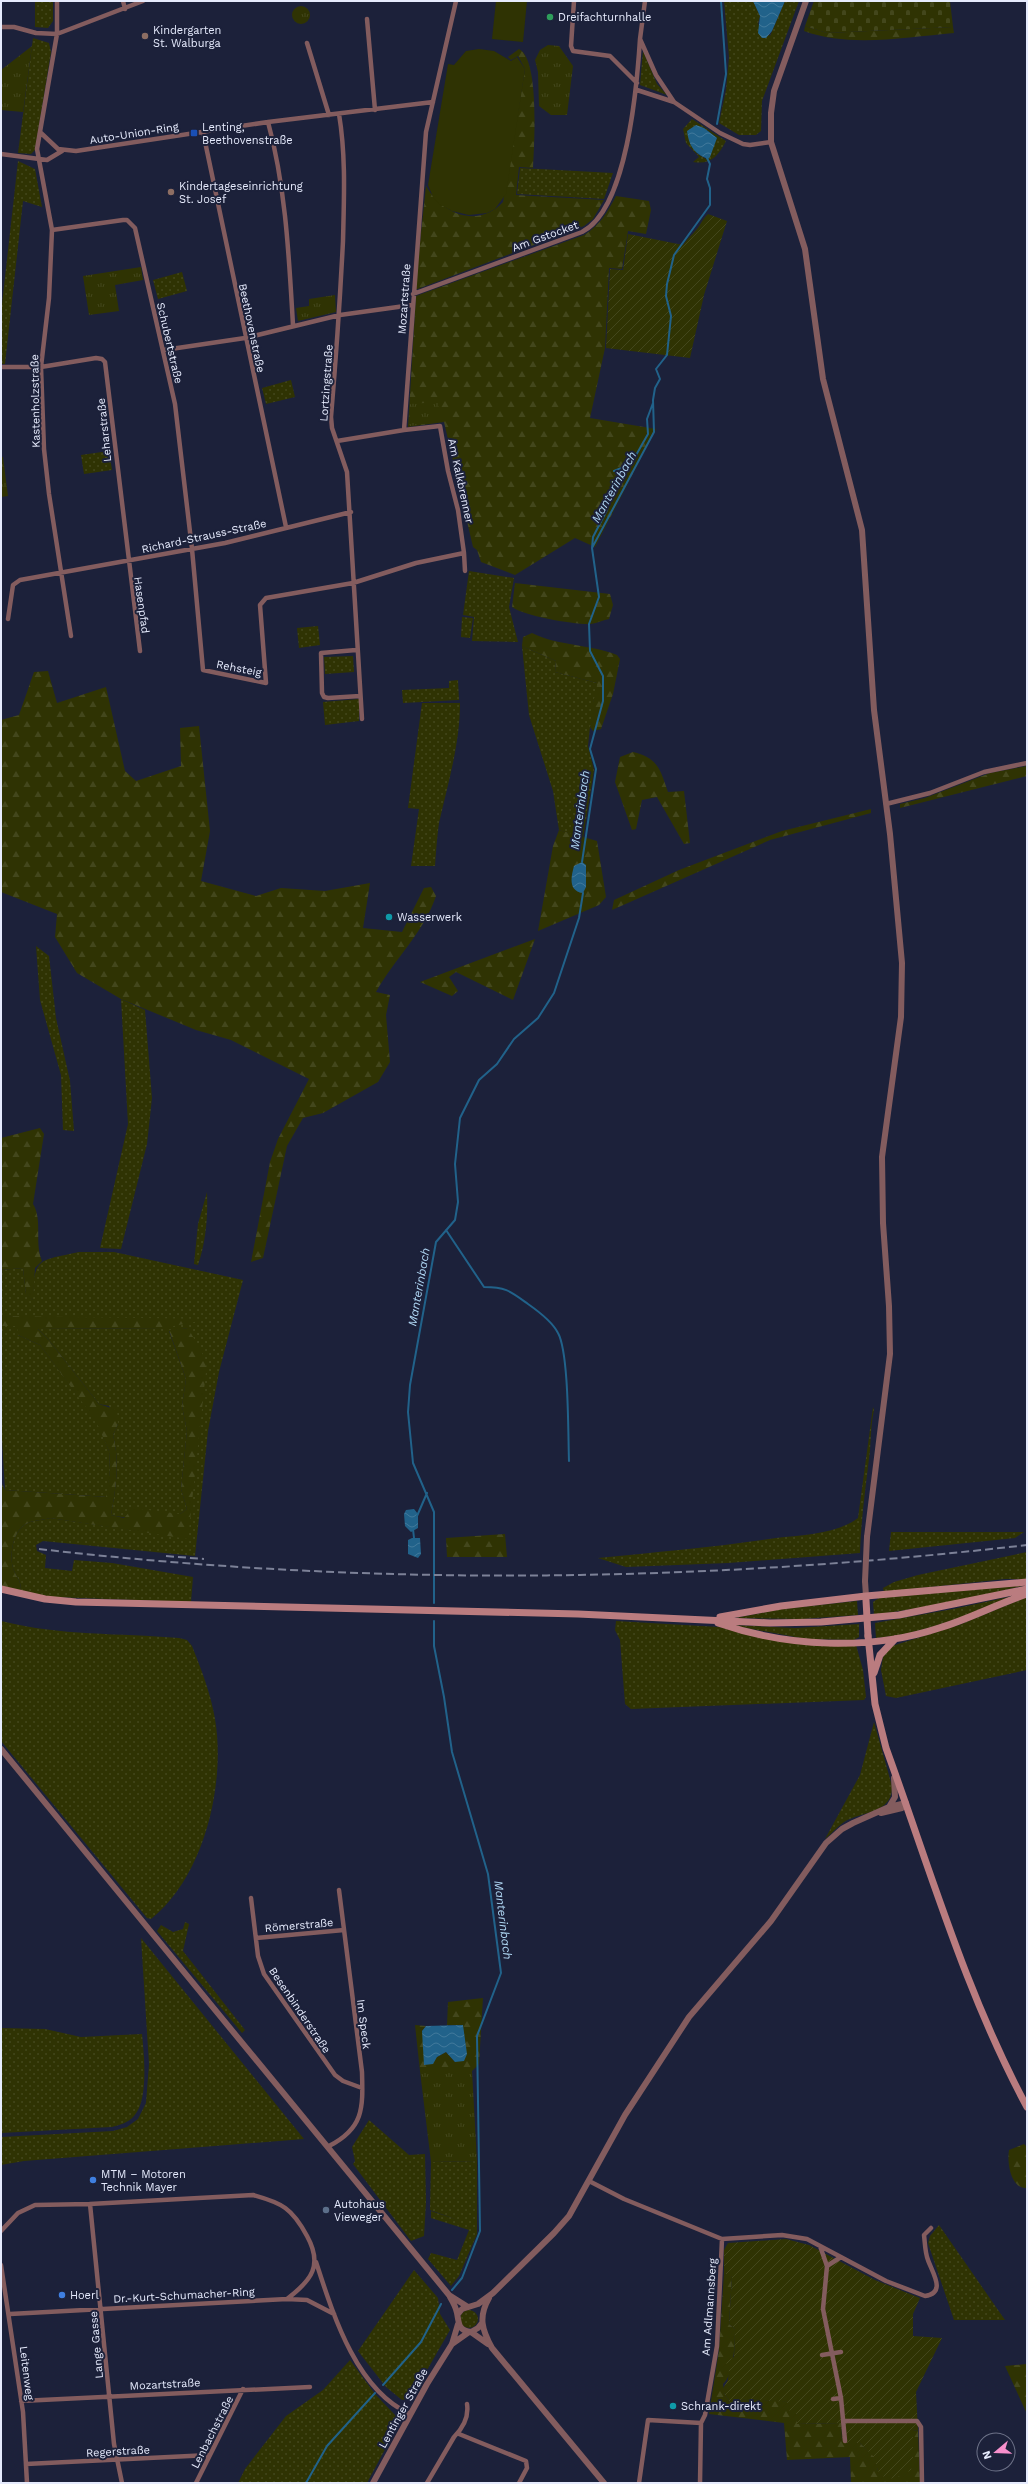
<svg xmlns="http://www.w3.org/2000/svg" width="1028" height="2484" font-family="'Work Sans',sans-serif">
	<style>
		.grass { fill: url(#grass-dots); fill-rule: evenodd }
		.forest { fill: url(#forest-firs) }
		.cemetery { fill: url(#cemetery-stones) }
		.park { fill: url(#park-tufts) }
		.garden { fill: url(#garden-furrows) }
		.pitch { fill: #2f3303 }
		.water { fill: url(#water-waves) }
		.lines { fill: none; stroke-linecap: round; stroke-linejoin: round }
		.stream { stroke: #21628a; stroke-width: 2 }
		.minor { stroke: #835c5e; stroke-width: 4.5 }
		.tertiary { stroke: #835c5e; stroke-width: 6 }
		.secondary { stroke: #ba7c7f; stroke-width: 7 }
		.rail { stroke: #7c8197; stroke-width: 2; stroke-dasharray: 8 4; stroke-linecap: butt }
		.tertiary-bridge { stroke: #835c5e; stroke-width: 6 }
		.secondary-bridge { stroke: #ba7c7f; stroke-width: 7 }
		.leisure-dot { fill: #2e9e5b; stroke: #1c213a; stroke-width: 1.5 }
		.education-dot { fill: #8d6e63; stroke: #1c213a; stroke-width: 1.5 }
		.transit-dot { fill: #1a4fb4; stroke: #1c213a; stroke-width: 1.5 }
		.culture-dot { fill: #0f9aa8; stroke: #1c213a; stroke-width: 1.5 }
		.shop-dot { fill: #3f7fe0; stroke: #1c213a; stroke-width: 1.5 }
		.service-dot { fill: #5c6f8a; stroke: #1c213a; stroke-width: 1.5 }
		.labels { text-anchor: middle; stroke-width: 4; stroke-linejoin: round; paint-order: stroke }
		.poi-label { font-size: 11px; fill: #e6ebfd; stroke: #1c213a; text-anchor: start }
		.street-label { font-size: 11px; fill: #e6ebfd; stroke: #1c213a }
		.water-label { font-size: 12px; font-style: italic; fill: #aed5f2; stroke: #1c213a }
	</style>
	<defs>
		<pattern id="grass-dots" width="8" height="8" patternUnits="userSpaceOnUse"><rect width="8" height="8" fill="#2f3303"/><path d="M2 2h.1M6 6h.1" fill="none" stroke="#43471c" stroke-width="1.8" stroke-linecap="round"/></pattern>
		<pattern id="forest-firs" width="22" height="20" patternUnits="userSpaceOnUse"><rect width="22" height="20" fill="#2f3303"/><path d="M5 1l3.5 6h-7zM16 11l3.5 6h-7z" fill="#43471c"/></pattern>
		<pattern id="cemetery-stones" width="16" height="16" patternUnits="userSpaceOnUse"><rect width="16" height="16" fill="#2f3303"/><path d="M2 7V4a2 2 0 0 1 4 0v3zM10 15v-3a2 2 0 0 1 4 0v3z" fill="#43471c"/></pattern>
		<pattern id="park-tufts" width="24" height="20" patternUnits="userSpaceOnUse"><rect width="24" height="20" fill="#2f3303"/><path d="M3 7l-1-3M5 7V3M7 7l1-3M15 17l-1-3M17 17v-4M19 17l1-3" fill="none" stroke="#43471c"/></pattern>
		<pattern id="garden-furrows" width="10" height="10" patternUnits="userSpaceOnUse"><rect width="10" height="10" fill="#2f3303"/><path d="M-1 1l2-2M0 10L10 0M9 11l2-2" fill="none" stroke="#43471c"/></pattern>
		<pattern id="water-waves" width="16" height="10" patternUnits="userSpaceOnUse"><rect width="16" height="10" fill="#21628a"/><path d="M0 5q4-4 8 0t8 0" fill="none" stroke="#41799b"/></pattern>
	</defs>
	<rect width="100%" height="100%" fill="#1c213a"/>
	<path class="grass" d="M35 1H53V21L48 28 35 27Z
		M724 1H753L760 16 758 24 770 36 785 1H799L762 101 761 131 756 135H739L719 123 726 90 729 57Z
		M33 38 49 43 51 52 35 150 31 154 18 153Z
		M643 51 657 84 667 95 640 85Z
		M692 119 726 141C718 156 711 165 693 162L699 157 686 143 683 129ZM704 128 717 138 706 159 696 153Z
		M18 161 35 169 42 207 23 201 5 364H1V313Z
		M520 168 613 173 604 199 517 194Z
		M182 272 187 291 158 299 153 280Z
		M291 380 295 397 266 404 262 388Z
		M109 451 112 470 84 474 81 455Z
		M469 571 514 578 509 607 518 642 472 641 474 617 463 615Z
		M462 617 473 618 470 638 461 637Z
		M318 626 320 645 299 648 297 628Z
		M522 646 556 661 555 672 597 683V694L593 702 594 718 590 727 588 746 594 770 583 838 559 830 553 791 529 715Z
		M353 656 354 672 325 674 324 657Z
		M458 680 459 700 403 703 402 690 449 688V681Z
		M359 699V721L325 725 323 702Z
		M422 703H460C460 744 448 783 439 823 437 837 436 852 435 866H411L419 809 408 808Z
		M36 946 49 956 56 1018 70 1081 74 1131 63 1130 61 1075 40 1000Z
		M121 999 145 1010 152 1098 147 1144 121 1249 100 1248 128 1124Z
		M207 1192C208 1216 206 1242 198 1265L194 1264 198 1224Z
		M79 1252H114L243 1280 219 1372 208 1431 195 1556 43 1541 36 1545 37 1551 46 1555 45 1568 72 1571 74 1560 112 1563 193 1577 191 1602 51 1597 21 1591C21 1578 16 1578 13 1568 9 1554 13 1529 28 1523 34 1520 43 1520 50 1518L188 1538V1328L169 1331 186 1379 182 1406 187 1431 181 1489 187 1509 180 1514C157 1513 133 1521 111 1515 116 1487 120 1462 113 1435L118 1424 109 1406 99 1404 48 1339 38 1329 164 1328 1 1316V1270L23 1268 26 1294 33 1300C33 1256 40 1261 79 1252Z
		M1 1326H18V1335L40 1345 97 1421 109 1451 110 1470 107 1497 5 1490 1 1423Z
		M873 1407 874 1410C871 1424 871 1436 870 1450 866 1485 861 1518 860 1553L728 1563 626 1567 598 1558C658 1552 717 1547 776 1538 802 1535 837 1534 858 1518Z
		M891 1532H1024L1015 1538 889 1551Z
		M1027 1552V1579H1005L884 1592 883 1588 894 1582 918 1575Z
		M1027 1585 950 1603 874 1615 873 1602 879 1598Z
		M1013 1596C969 1614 925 1634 876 1638L875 1623 953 1609Z
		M1027 1597V1670L896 1698 886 1696 881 1670 883 1657 892 1646 959 1625Z
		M857 1601 858 1615 802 1619 735 1618 782 1609Z
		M1 1621C60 1636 119 1633 179 1638L187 1640 192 1646C201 1669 211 1694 215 1719 226 1784 204 1877 151 1919L147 1918 1 1741Z
		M616 1621 719 1627 736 1631 856 1645 863 1670 866 1697 864 1700 631 1709 625 1704 620 1640 615 1630Z
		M859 1624V1637L854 1640 806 1639 731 1625 796 1628Z
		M874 1722 892 1786C893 1814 862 1811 844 1822 837 1827 831 1834 825 1839L860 1775Z
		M185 1922 189 1924 183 1951 245 2030 242 2033 157 1931 161 1925 173 1932 183 1929Z
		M141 1938 304 2139 24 2161 1 2165V2137L113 2131 127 2127 138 2119 146 2103 149 2064Z
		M1 2028 45 2029 81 2037 142 2034C144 2054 149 2100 134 2116 128 2123 119 2125 112 2127L1 2133Z
		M369 2120 409 2155 425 2154 426 2202 424 2236 411 2241 353 2164 355 2161 352 2147Z
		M477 2161V2234L459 2276 451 2286 428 2259 431 2253 457 2260 469 2230 431 2218V2211L458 2220 430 2210 431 2162Z
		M939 2225 1005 2320H954L928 2243 930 2236Z
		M414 2270 438 2298 440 2314 450 2330 411 2398 402 2400 386 2387 358 2351Z
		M460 2319a9 9 0 1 1 18 0a9 9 0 1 1-18 0Z
		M350 2360 375 2394 395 2415 398 2425 367 2483H238L245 2469 286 2416 323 2390Z"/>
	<path class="forest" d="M805 26 827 33 953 27 954 33C906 37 850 48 804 31Z
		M519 49C540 59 534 146 533 168L519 167 516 195 604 200 593 219 584 226 415 290 426 186C442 214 478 229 503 202L525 69 518 56 511 60 508 57Z
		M616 196 649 201 651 210 646 234 628 231 622 269 609 268 605 348 590 418 656 429 595 547 575 538 515 575 481 562 477 550 473 547 444 422 408 427 416 296 584 235C600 225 607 213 616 196Z
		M515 583 610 594 613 605 609 619C604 620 597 623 591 624 576 625 524 616 512 607Z
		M532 633C558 646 590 644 617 655L620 659 613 694 601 729 593 731 590 727C595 716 591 712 593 702 595 695 597 691 597 683L555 672 556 661 522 646 523 637Z
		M48 671 57 703 106 687 125 771 136 781 181 766 180 728 199 726 210 831 201 881 256 896 281 888 325 891 370 883 363 928 402 932 424 888 431 887 436 896C423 934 395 958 376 992L390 995 386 1015 390 1062 378 1082 323 1113 303 1118 287 1146 263 1258 251 1262 270 1162 278 1139 309 1079 231 1040 196 1030 121 999 77 973 55 937 57 914 1 892V720L19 715 34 672Z
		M633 752C658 758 660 769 668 792L684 791 690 843 684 844 657 797 642 800 636 829 632 830 615 782 620 757Z
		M1027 766V776L900 808V804L925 798 990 773Z
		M871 809V813L770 840 612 910 614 900 679 870 782 831Z
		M559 830 597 841 606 897 599 905 538 931 553 846Z
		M535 939 513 1000 456 972 449 977 458 991 452 996 420 982Z
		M40 1128 44 1134 33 1204C43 1220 34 1243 42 1261L35 1268 33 1300 26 1295 23 1268 1 1270V1138Z
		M1 1316 209 1319 164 1328 38 1329 48 1339 99 1404 117 1410 118 1424 113 1435C120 1462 116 1487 111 1515L124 1518 133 1508 180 1514 187 1509 181 1489 187 1431 182 1406 186 1379 169 1330 188 1328 207 1362 188 1539 50 1518C43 1520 34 1520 28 1523 13 1529 9 1554 13 1568 16 1578 21 1578 21 1591L1 1586V1482L5 1490 106 1497 110 1470 109 1451 96 1421 40 1345 18 1335 17 1326H1Z
		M505 1534 507 1557H447L446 1538Z
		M483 1998 479 2064 472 2071H420L415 2025 426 2026 422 2031 437 2057 446 2052 455 2062 463 2025H447L448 2002Z
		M1024 2144 1027 2147V2188C1010 2189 1007 2162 1009 2150Z
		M726 2272 732 2277 729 2324 735 2329C735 2344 734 2375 723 2384L724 2393 730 2402 737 2403 745 2399 782 2401 787 2402 797 2414V2424L841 2423 842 2443H860L875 2457 878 2471 913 2457V2431L918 2430 920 2483H851L850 2457 787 2460 784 2423 709 2414 719 2350 724 2273Z
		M1027 2364V2414L1005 2366Z"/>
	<path class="cemetery" d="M814 1H950L953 27 827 33 805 26Z"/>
	<path class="park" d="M292 15a9 9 0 1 1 18 0a9 9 0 1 1-18 0Z
		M548 45 559 46 573 66 567 115H551L539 106 538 72 535 60 540 50Z
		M32 46 23 112 1 110V70Z
		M141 267 143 280 115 285 119 311 89 315 83 276Z
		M335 295 336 312 298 321 296 308 309 306V299Z
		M439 402V422L409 426 410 404Z
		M1 457H3L8 496 1 497Z
		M420 2071H472L477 2161 431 2162Z"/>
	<path class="garden" d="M708 214 727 221 704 295 690 358 606 348 610 269 623 270 628 234 683 245C688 238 691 236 696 230 701 225 702 219 708 214Z
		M786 2239 809 2245 875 2280 920 2298 913 2314V2336L942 2338 916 2392 918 2430 913 2431V2457L911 2470 896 2478 886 2479 878 2471 874 2457 860 2443H842L841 2423 797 2424V2414L790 2412 787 2402 745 2399 737 2403 730 2402 722 2390 728 2380 729 2370 726 2366 727 2361 734 2357 735 2329 729 2324 732 2277 724 2273V2250L728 2243Z"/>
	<path class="pitch" d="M496 1H527L523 42 492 39Z
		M479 49 494 51 511 61 517 57 525 69 506 194 495 209 487 213 469 215 452 211 439 204 433 197 428 185 448 64 454 65 466 51Z"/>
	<path class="water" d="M753 1H785L772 31 766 38H762L758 33 760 16Z
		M696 125 704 128 717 138 710 157 708 159C693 153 689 145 687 131Z
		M582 862 586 865V887L583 893C568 891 571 877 574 866Z
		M414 1509 418 1514V1528L411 1532 405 1526 404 1514 406 1510Z
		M412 1538H420L421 1554 418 1558 408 1554V1540Z
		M463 2025 467 2054 464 2061 455 2062 446 2052 437 2057 433 2064 424 2065 422 2031 426 2026Z"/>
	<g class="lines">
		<path class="stream" d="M717 124 726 74 721 1
			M614 471 631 464 648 434 647 419 653 403
			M592 548 654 432 653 400 655 388 660 379 656 369 667 355 671 316 666 296 667 284 674 255 710 205V188L707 179 710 164 707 158
			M582 862 596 769 590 749 603 701V676L590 651 589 624 599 597 592 548 593 537 607 510 611 488
			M446 1230 484 1287C506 1287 510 1291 528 1304 538 1311 552 1321 558 1333 569 1353 568 1434 569 1461
			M417 1516 427 1493
			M413 1529 414 1538
			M434 1603V1512L413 1463 408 1412 410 1385 436 1242 455 1220 458 1202 455 1164 460 1118 479 1080 497 1064 514 1039 538 1018 554 993 579 918 583 893
			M434 1621V1646L444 1697 452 1752 488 1874 501 1973 477 2036 480 2231 462 2278 452 2290
			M383 2385 421 2342 441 2304
			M306 2483 327 2446 375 2393"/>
		<path class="minor" d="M57 1V34L37 149 52 230 49 298 41 367 44 449 49 494 71 636
			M123 1 125 9
			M574 1 571 46 573 51 610 56 637 83
			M645 1 640 39 656 75 674 102 720 133 743 144 750 145 771 142
			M367 19 375 110
			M1 27H14L36 33 57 34 143 1
			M307 43 329 115
			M637 90 674 102
			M339 114C346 156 344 198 343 241 340 300 336 358 331 417L332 428 347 472 362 719
			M268 122C286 188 289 258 293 325
			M203 132 286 527
			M41 133 58 149 76 151 268 122 433 102
			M1 154 47 160 62 151
			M52 230 123 220H127L135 228 175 404 192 549 203 670 266 683 260 605 266 598 353 583 416 563 464 553 458 510 448 471 440 426 404 430
			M413 294 582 232C627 209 637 86 640 39
			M164 350 245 338 340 315 412 305
			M1 367H41L96 358 102 359 105 362 140 651
			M337 441 404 430 426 132 456 1
			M464 553 465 571
			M8 619 13 585 20 580 225 543 351 512
			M356 650 321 653 322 693 324 697 328 698 360 696
			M886 804 930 793 984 772 1027 763
			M251 1898 258 1956 264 1974 335 2075 343 2081 362 2088
			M256 1938 344 1930
			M329 2146C364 2128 363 2108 362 2072L339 1890
			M589 2181 624 2199 722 2239 782 2235 807 2239 886 2281 925 2296C947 2293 932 2272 928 2260 925 2253 925 2243 924 2235L931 2228
			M90 2204 114 2444 122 2483
			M1 2231 18 2213 35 2205 90 2204 253 2195C282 2203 292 2208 307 2236 323 2265 312 2280 287 2299
			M820 2246 827 2266
			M841 2257 827 2266 823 2309 841 2398 845 2441
			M316 2262C333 2314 356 2390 410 2414
			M1 2265 23 2412 27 2483
			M10 2314 287 2299 307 2300 334 2314
			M822 2355 841 2352
			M833 2399 841 2398
			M21 2401 310 2387
			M844 2421H917L921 2427 922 2483
			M459 2434 526 2461 527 2468 519 2483
			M26 2464 210 2455
			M196 2483 243 2389
			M427 2483 454 2437C463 2428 469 2417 467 2404
			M639 2483 648 2420 701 2423
			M700 2483 701 2423 705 2415 717 2346 722 2239"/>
		<path class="tertiary" d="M806 1 774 91 771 113V142L805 249 823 379 862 530 874 710 890 834 902 963 901 1017 882 1157 883 1223 889 1306 890 1354 867 1537
			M865 1581 866 1596
			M1 1749 449 2295 468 2307
			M889 1807 895 1797 894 1778
			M881 1813 902 1808 906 1803
			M450 2297C453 2302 456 2308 457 2313 459 2323 458 2331 471 2332L478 2328 482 2323
			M489 2298C478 2317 482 2330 492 2348L604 2483
			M458 2314 462 2309 478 2304 493 2293 554 2233 569 2216 625 2115 689 2017 771 1921 826 1843 842 1829 853 1823 889 1807 906 1803
			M471 2332 488 2344
			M452 2344 469 2332
			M373 2483 427 2384 452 2344 458 2324"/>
		<path class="secondary" d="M1 1589 45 1599 76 1602 578 1614 770 1623 821 1622 899 1615 1027 1589
			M720 1617 781 1606 866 1596 1027 1582
			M718 1623C787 1647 870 1651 939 1628 969 1619 997 1604 1027 1594
			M868 1636 875 1704 886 1748C930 1869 966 1994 1027 2107
			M874 1673 880 1655 895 1639"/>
		<path class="rail" d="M39 1549C370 1587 697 1583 1027 1545
			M166 1556 204 1559"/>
		<path class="tertiary-bridge" d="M865 1581 867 1537"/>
		<path class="secondary-bridge" d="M866 1600 868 1636"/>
	</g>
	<circle class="leisure-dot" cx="550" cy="17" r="4"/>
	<g class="education-dot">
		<circle cx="145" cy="36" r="4"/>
		<circle cx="171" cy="192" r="4"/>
	</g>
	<rect class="transit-dot" x="190" y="129" width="8" height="8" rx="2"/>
	<g class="culture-dot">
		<circle cx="389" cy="917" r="4"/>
		<circle cx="673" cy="2406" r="4"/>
	</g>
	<g class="shop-dot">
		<circle cx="93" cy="2180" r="4"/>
		<circle cx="62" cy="2295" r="4"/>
	</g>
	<circle class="service-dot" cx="326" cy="2210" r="4"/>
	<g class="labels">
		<g class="poi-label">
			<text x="558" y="21">Dreifachturnhalle</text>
			<text x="153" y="34">Kindergarten<tspan x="153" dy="13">St. Walburga</tspan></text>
			<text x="202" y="131">Lenting,<tspan x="202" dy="13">Beethovenstraße</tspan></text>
			<text x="179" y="190">Kindertageseinrichtung<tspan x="179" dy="13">St. Josef</tspan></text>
			<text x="397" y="921">Wasserwerk</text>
			<text x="101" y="2178">MTM – Motoren<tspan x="101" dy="13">Technik Mayer</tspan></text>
			<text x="334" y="2208">Autohaus<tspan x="334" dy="13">Vieweger</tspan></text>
			<text x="70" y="2299">Hoerl</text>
			<text x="681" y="2410">Schrank-direkt</text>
		</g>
		<g class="street-label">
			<text transform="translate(134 133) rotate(-9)" y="4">Auto-Union-Ring</text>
			<text transform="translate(545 236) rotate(-20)" y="4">Am Gstocket</text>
			<text transform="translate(404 299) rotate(-86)" y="4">Mozartstraße</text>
			<text transform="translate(252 328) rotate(78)" y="4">Beethovenstraße</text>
			<text transform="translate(170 343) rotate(77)" y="4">Schubertstraße</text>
			<text transform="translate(326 383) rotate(-86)" y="4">Lortzingstraße</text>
			<text transform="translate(35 401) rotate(-91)" y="4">Kastenholzstraße</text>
			<text transform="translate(104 430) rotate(-96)" y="4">Leharstraße</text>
			<text transform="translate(461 481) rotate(78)" y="4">Am Kalkbrenner</text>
			<text transform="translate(204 536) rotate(-12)" y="4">Richard-Strauss-Straße</text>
			<text transform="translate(142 605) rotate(82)" y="4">Hasenpfad</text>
			<text transform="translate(239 668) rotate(11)" y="4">Rehsteig</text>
			<text transform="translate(299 1925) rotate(-5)" y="4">Römerstraße</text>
			<text transform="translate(300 2010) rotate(56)" y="4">Besenbinderstraße</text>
			<text transform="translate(364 2024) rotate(83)" y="4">Im Speck</text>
			<text transform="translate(184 2295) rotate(-3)" y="4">Dr.-Kurt-Schumacher-Ring</text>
			<text transform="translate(709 2307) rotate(-86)" y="4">Am Adlmannsberg</text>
			<text transform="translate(96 2345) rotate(-95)" y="4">Lange Gasse</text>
			<text transform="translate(27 2373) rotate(83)" y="4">Leitenweg</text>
			<text transform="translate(165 2384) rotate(-3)" y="4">Mozartstraße</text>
			<text transform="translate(403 2408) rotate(-61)" y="4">Lentinger Straße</text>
			<text transform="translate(212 2432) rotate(-63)" y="4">Lenbachstraße</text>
			<text transform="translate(118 2451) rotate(-3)" y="4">Regerstraße</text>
		</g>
		<g class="water-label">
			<text transform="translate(614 487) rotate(-61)" y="4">Manterinbach</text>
			<text transform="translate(580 810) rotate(-82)" y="4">Manterinbach</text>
			<text transform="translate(419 1287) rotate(-80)" y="4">Manterinbach</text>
			<text transform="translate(503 1920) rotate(83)" y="4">Manterinbach</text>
		</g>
	</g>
	<rect width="1028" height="2484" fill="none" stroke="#e6ebfd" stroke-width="4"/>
	<g transform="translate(996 2452) rotate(251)"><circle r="19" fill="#1c213a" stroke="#6d7288"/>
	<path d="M0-3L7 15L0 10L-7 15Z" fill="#f890cc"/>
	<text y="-6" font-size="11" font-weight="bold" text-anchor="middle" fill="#e6ebfd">N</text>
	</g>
</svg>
